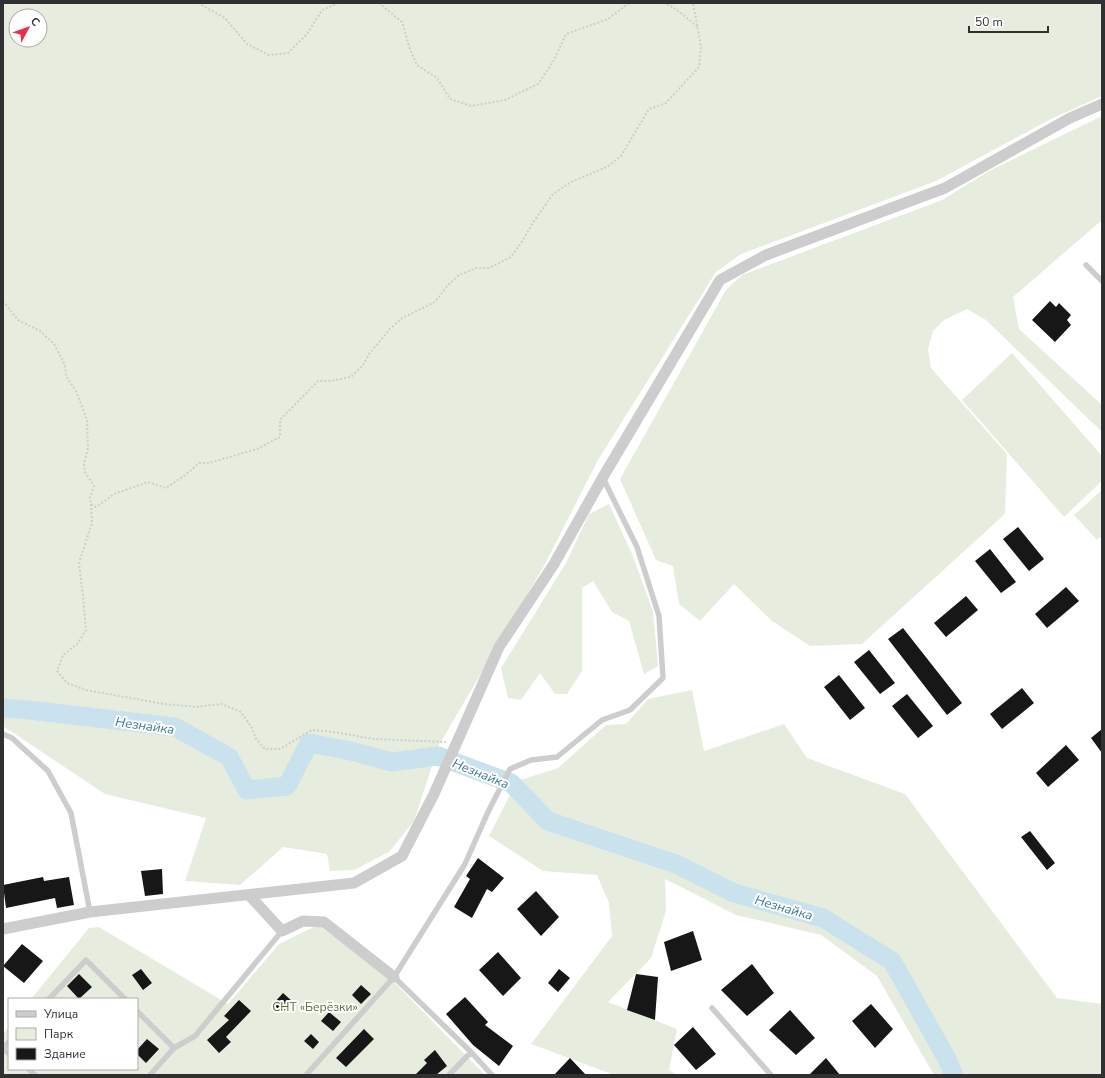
<svg xmlns="http://www.w3.org/2000/svg" width="1105" height="1078" font-family="'Nunito Sans',sans-serif">
	<style>
		.green { fill: #e7edde; fill-rule: evenodd }
		.lines { fill: none; stroke-linecap: round; stroke-linejoin: round }
		.river { stroke: #cae2ed; stroke-width: 19 }
		.building { fill: #171717 }
		.path { stroke: #cdcdcd; stroke-width: 2; stroke-dasharray: 2 2; stroke-linecap: butt }
		.service { stroke: #cdcdcd; stroke-width: 5.5 }
		.minor { stroke: #cdcdcd; stroke-width: 11 }
		.labels { text-anchor: middle; stroke-width: 4; stroke-linejoin: round; paint-order: stroke }
		.park-label { font-size: 12px; fill: #576e3b; stroke: #fff }
		.water-label { font-size: 13px; font-style: italic; fill: #3b7995; stroke: #fff }
	</style>
	<rect width="100%" height="100%" fill="#fff"/>
	<path class="green" d="M3 3H1102V96L1049 120 936 181 741 254 716 272 598 460 544 566 439 745 414 821 389 852 354 870 330 871 327 854 283 847 240 885 185 881 206 818 105 794 3 726ZM16 16H40V40H16Z
		M1102 116V220L1013 297 1019 329 1102 405V432L986 320 967 309 944 320 933 331 928 349 931 368 1007 454 1005 514 862 644 810 646 772 621 734 584 700 621 679 604 673 566 656 560 620 479 726 290 742 275 942 200 989 171Z
		M1012 353 1102 456V481L1064 517 962 400Z
		M1102 490V536L1097 540 1074 515Z
		M609 504 632 554 653 611 658 666 644 674 629 621 612 612 593 581 582 588V671L567 694H555L540 673 521 700 508 698 501 668 566 563 589 514Z
		M692 690 704 751 784 724 807 758 905 794 1057 998 1102 1004V1075H934L877 976 821 935 736 915 665 879 666 911 651 958 608 1002 677 1029 669 1070 677 1075H614L531 1044 612 936 609 903 597 875 543 871 489 836 517 781 558 768 606 725 626 724 648 699Z
		M318 925 395 983 485 1075H3V1034L9 1026V1069H137V999H31L89 928 99 927 228 1004 279 944Z"/>
	<g class="lines">
		<path class="river" d="M3 708 29 710 175 727 229 757 247 790 287 786 309 743 351 751 392 762 438 756 511 783 548 821 676 864 734 893 823 918 892 961 947 1059 954 1075"/>
	</g>
	<path class="building" d="M1050 301 1056 307 1059 303 1071 315 1067 320 1071 325 1055 342 1032 320Z
		M1018 527 1044 559 1029 571 1003 539Z
		M990 549 1016 582 1001 593 975 561Z
		M1066 587 1079 601 1047 628 1035 614Z
		M966 596 978 610 946 637 934 623Z
		M903 628 962 703 947 715 888 639Z
		M869 650 895 683 880 694 854 662Z
		M839 675 865 708 850 720 824 687Z
		M1022 688 1034 703 1002 729 990 714Z
		M907 694 933 726 918 738 892 706Z
		M1102 729V753L1091 738Z
		M1066 745 1079 760 1048 787 1036 773Z
		M1030 831 1055 863 1047 870 1021 837Z
		M478 858 504 878 492 892 487 889 472 918 454 907 470 879 466 876Z
		M162 869 163 894 145 896 141 871Z
		M43 877 44 881 69 877 74 905 57 908 55 898 6 908 3 885Z
		M536 891 559 917 541 936 517 909Z
		M693 931 702 960 671 971 664 942Z
		M22 944 43 961 24 983 3 966Z
		M498 952 521 978 503 996 479 970Z
		M752 964 774 993 747 1016 721 990Z
		M141 969 152 983 143 990 132 975Z
		M559 969 570 978 558 992 548 983Z
		M79 974 92 987 79 999 67 986Z
		M636 974 658 977 655 1020 627 1010Z
		M361 985 371 994 361 1004 352 995Z
		M283 993 293 1002 282 1013 273 1004Z
		M465 997 488 1022 485 1025 513 1046 499 1066 473 1045 446 1014Z
		M239 1000 251 1011 226 1037 231 1042 219 1053 207 1040 229 1020 224 1016Z
		M871 1004 893 1029 875 1048 852 1021Z
		M790 1010 815 1038 796 1055 769 1030Z
		M329 1012 341 1022 333 1031 321 1021Z
		M693 1027 716 1054 696 1070 674 1045Z
		M364 1029 374 1039 346 1067 336 1058Z
		M311 1034 319 1042 313 1049 304 1041Z
		M147 1039 159 1049 146 1063 137 1054V1050Z
		M435 1050 447 1066 436 1075H415L427 1063 424 1060Z
		M570 1058 586 1075H554Z
		M826 1058 840 1075H809Z"/>
	<g class="lines">
		<path class="path" d="M198 3 225 18 247 44 269 55 288 53 307 34 322 10 339 3
			M379 3 402 22 410 49 417 65 437 78 450 99 471 106 505 100 538 84 553 62 566 34 608 19 628 4 632 3
			M663 3 673 7 698 27
			M3 301 18 320 40 331 54 344 65 365 66 376 76 391 87 420 88 448 84 464 85 472 94 486 90 498 91 504 95 507 102 503 114 494 148 482 166 488 184 476 199 463H209L257 449 280 437V420L318 381H331L351 377 363 365 369 354 390 329 402 318 435 302 448 285 459 275 476 268H489L511 257 523 240 534 221 553 194 571 182 607 167 621 156 649 109 666 103 699 67 701 46 693 3
			M91 504 92 523 79 563 83 596 86 630 78 643 63 655 57 671 67 683 86 690 164 704 197 707 222 704 241 712 252 728 256 739 265 749H280L312 730 334 732 374 739 446 742"/>
		<path class="service" d="M1086 265 1102 281
			M3 734 12 738 48 771 71 813 90 912
			M394 977 471 1052 492 1075
			M49 999 86 960 125 999
			M712 1008 771 1075
			M137 1011 174 1048
			M3 1048 9 1042
			M3 1049 9 1054
			M28 1069 35 1075
			M150 1075 174 1048 195 1036 282 931
			M306 1075 394 977 465 864 488 812 510 769 531 760 557 757 602 720 630 710 663 678 659 616 637 547 603 478
			M449 1075 471 1052"/>
		<path class="minor" d="M249 895 282 931 303 921 324 922 394 977
			M3 929 90 912 354 883 402 856 434 794 499 647 554 564 603 477 720 280 766 255 945 188 1070 118 1102 104"/>
	</g>
	<g class="labels">
		<g class="park-label">
			<text x="315" y="1011">СНТ «Берёзки»</text>
		</g>
		<g class="water-label">
			<text transform="translate(145 725) rotate(8)" y="5">Незнайка</text>
			<text transform="translate(481 773) rotate(22)" y="5">Незнайка</text>
			<text transform="translate(784 907) rotate(16)" y="5">Незнайка</text>
		</g>
	</g>
	<rect width="1105" height="1078" fill="none" stroke="#303030" stroke-width="8"/>
	<rect x="8" y="998" width="130" height="72" fill="#ffffff" stroke="#acacac"/>
	<rect x="16" y="1011" width="20" height="6" fill="#cdcdcd" stroke="#acacac"/>
	<text x="44" y="1018" font-size="12" fill="#303030">Улица</text>
	<rect x="16" y="1028" width="20" height="12" fill="#e7edde" stroke="#acacac"/>
	<text x="44" y="1038" font-size="12" fill="#303030">Парк</text>
	<rect x="16" y="1048" width="20" height="12" fill="#171717" stroke="#acacac"/>
	<text x="44" y="1058" font-size="12" fill="#303030">Здание</text>
	<g transform="translate(28 28) rotate(49)"><circle r="19" fill="#ffffff" stroke="#acacac"/>
	<path d="M0-3L7 15L0 10L-7 15Z" fill="#eb2e4a"/>
	<text y="-6" font-size="11" font-weight="bold" text-anchor="middle" fill="#303030">С</text>
	</g>
	<path d="M969 26v6h79v-6" fill="none" stroke="#303030" stroke-width="2"/>
	<text x="975" y="26" font-size="12" fill="#303030" stroke="#ffffff" stroke-width="3" paint-order="stroke">50 m</text>
</svg>
